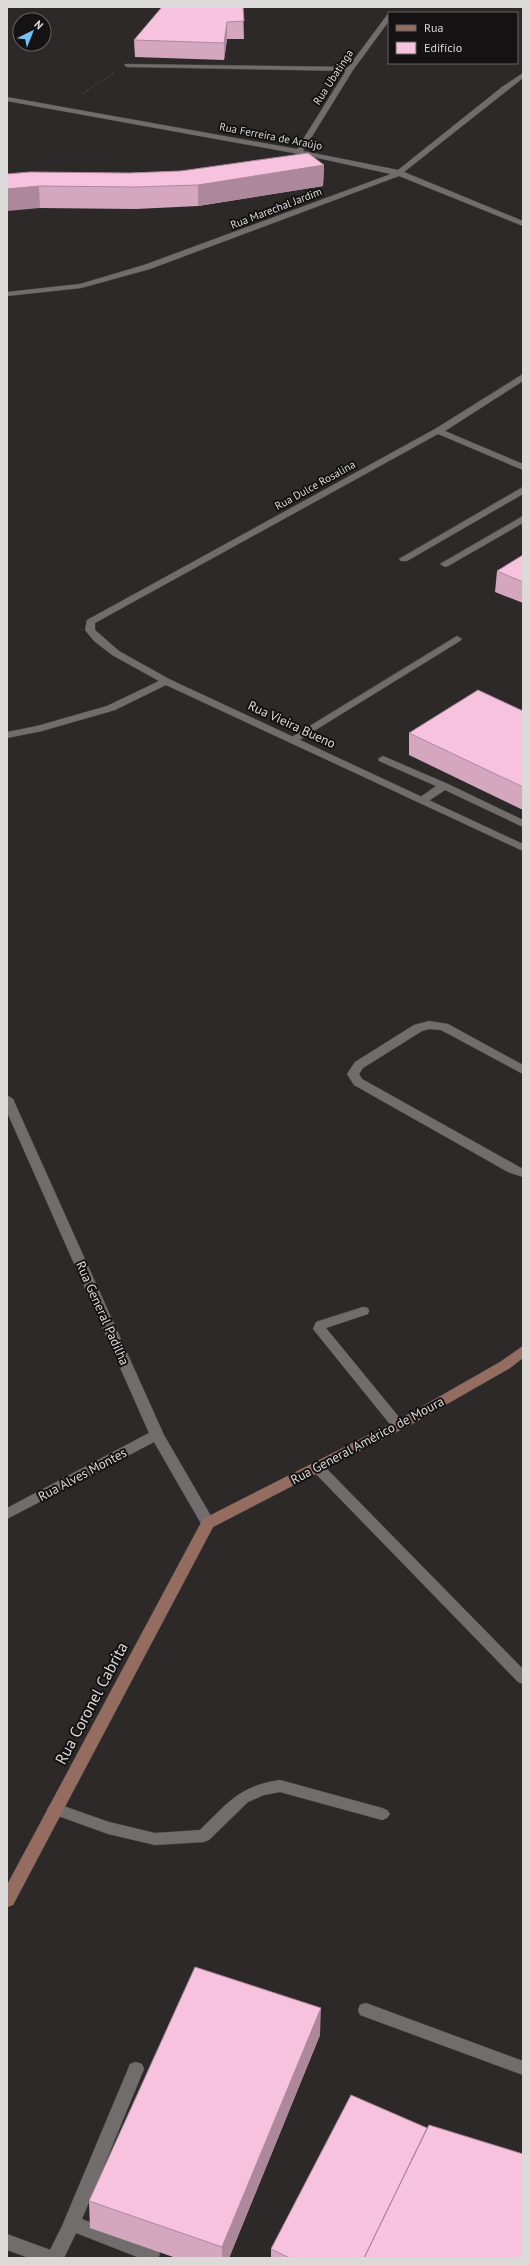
<svg xmlns="http://www.w3.org/2000/svg" width="530" height="2265" font-family="'PT Sans',sans-serif">
	<style>
		.lines { fill: none; stroke-linecap: round; stroke-linejoin: round }
		.lane-casing { stroke: #494546; stroke-width: 1 }
		.street-casing { stroke: #494546; stroke-width: 1 }
		.secondary-casing { stroke: #494546; stroke-width: 1 }
		.path { stroke: #656161; stroke-width: 1.5; stroke-dasharray: 0.5 2; stroke-linecap: butt }
		.lane { fill: #726d6d; fill-rule: evenodd }
		.street { fill: #726d6d; fill-rule: evenodd }
		.secondary { fill: #946c60; fill-rule: evenodd }
		.wall { fill: #d4a7bf }
		.shaded-wall { fill: #ad889b }
		.building { fill: #f7c2de; stroke: #ad889b }
		.labels { text-anchor: middle; stroke-width: 4; stroke-linejoin: round; paint-order: stroke }
		.far-street-label { font-size: 11px; fill: #dcd9d9; stroke: #141212 }
		.street-label { font-size: 13px; fill: #dcd9d9; stroke: #141212 }
		.near-street-label { font-size: 16px; fill: #dcd9d9; stroke: #141212 }
	</style>
	<rect width="100%" height="100%" fill="#2d2929"/>
	<g class="lines">
		<defs>
			<path id="lane" d="M125 64 350 67 353 69 350 71 127 67 125 66Z
				M523 487V494L407 561H401L399 559Z
				M523 516V523L448 566 445 567 440 564Z
				M457 636 462 639 460 641 296 742 292 743 287 740Z
				M383 756 448 784 523 820V827L445 790 427 802H419L418 800 419 798 436 786 379 761 378 759Z
				M429 1021 448 1024 523 1065V1074L441 1030 429 1029 422 1031 363 1068 359 1074 362 1079 523 1169V1177L508 1172 354 1085 347 1074 355 1062 414 1025Z
				M363 1307 368 1308 369 1311 368 1314 326 1328 403 1422 405 1425 403 1428H393L313 1329 316 1322Z
				M317 1462 322 1464 523 1669V1684L518 1682 312 1470 310 1467 312 1464Z
				M280 1780 382 1808 387 1810 390 1814 387 1818 382 1820 280 1792 264 1795 248 1802 209 1840 204 1842 155 1845 108 1834 50 1813 47 1809 50 1805 55 1803 109 1822 155 1833 200 1830C228 1803 239 1786 280 1780Z
				M366 2003 523 2061V2075L360 2015 358 2010 360 2005Z
				M136 2062 142 2064 144 2069 82 2219 157 2248 160 2254 158 2258H140L76 2233 64 2258H46L62 2226 128 2069 130 2064Z"/>
			<path id="street" d="M389 14V21L353 70 303 151 398 170 502 87 523 73V78L404 172 523 221V226L399 176 150 269 81 288 7 296V292L80 284 144 265 391 174 299 154 7 101V97L297 149 347 69 387 15Z
				M523 374V381L445 431 523 464V470L438 434 95 623V630L119 651 169 679 523 844V851L166 685 115 710 42 731 7 738V732L37 726 107 706 159 681 112 655 94 641 85 630 87 620 435 429Z
				M7 1095 13 1099 164 1435 215 1523 213 1527 208 1528 203 1527 154 1442 7 1519V1508L149 1433 7 1112Z
				M7 2234 56 2252 59 2258H29L7 2250Z"/>
			<path id="secondary" d="M523 1346V1358L510 1368 412 1424 213 1527 13 1905 7 1907V1885L203 1519 402 1418 500 1362Z"/>
		</defs>
		<use href="#lane" class="lane-casing"/>
		<use href="#street" class="street-casing"/>
		<use href="#secondary" class="secondary-casing"/>
		<path class="path" d="M83 93 114 73"/>
		<use href="#lane" class="lane"/>
		<use href="#street" class="street"/>
		<use href="#secondary" class="secondary"/>
	</g>
	<path class="wall" d="M243 7 244 39H227L224 60 135 57 134 40Z
		M324 165 323 186 198 206 136 209 40 208 7 174 130 173Z
		M523 555V603L495 592 497 571Z
		M523 711V810L409 755V733Z
		M320 2035 229 2258H176L90 2228 89 2201Z
		M427 2128 523 2258H271V2249Z"/>
	<path class="shaded-wall" d="M227 22V39L224 60V43Z
		M324 165 323 186 198 206V185Z
		M39 186 40 208 7 211V189Z
		M321 2008 320 2035 229 2258H222V2247Z"/>
	<path class="building" d="M162 7H243L244 21 227 22 224 43 134 40Z
		M308 153 324 165 198 185 135 187 39 186 7 189V174L30 172 130 173 181 171Z
		M523 555V582L497 571Z
		M478 690 523 711V787L409 733Z
		M195 1967 321 2008 222 2247 89 2201Z
		M351 2095 427 2128 364 2258H290L271 2249Z
		M429 2125 523 2154V2258H364Z"/>
	<g class="labels">
		<g class="far-street-label">
			<text transform="translate(333 77) rotate(-57)" y="4">Rua Ubatinga</text>
			<text transform="translate(271 136) rotate(11)" y="4">Rua Ferreira de Araújo</text>
			<text transform="translate(276 208) rotate(-21)" y="4">Rua Marechal Jardim</text>
			<text transform="translate(315 485) rotate(-29)" y="4">Rua Dulce Rosalina</text>
		</g>
		<g class="street-label">
			<text transform="translate(292 724) rotate(25)" y="5">Rua Vieira Bueno</text>
			<text transform="translate(103 1313) rotate(66)" y="5">Rua General Padilha</text>
			<text transform="translate(367 1440) rotate(-28)" y="5">Rua General Américo de Moura</text>
			<text transform="translate(82 1474) rotate(-28)" y="5">Rua Alves Montes</text>
		</g>
		<g class="near-street-label">
			<text transform="translate(91 1703) rotate(-62)" y="6">Rua Coronel Cabrita</text>
		</g>
	</g>
	<rect width="530" height="2265" fill="none" stroke="#dcd9d9" stroke-width="16"/>
	<rect x="388" y="12" width="130" height="52" fill="#141212" stroke="#646262"/>
	<rect x="396" y="25" width="20" height="6" fill="#946c60" stroke="#646262"/>
	<text x="424" y="32" font-size="12" fill="#dcd9d9">Rua</text>
	<rect x="396" y="42" width="20" height="12" fill="#f7c2de" stroke="#646262"/>
	<text x="424" y="52" font-size="12" fill="#dcd9d9">Edifício</text>
	<g transform="translate(32 32) rotate(43)"><circle r="19" fill="#141212" stroke="#646262"/>
	<path d="M0-3L7 15L0 10L-7 15Z" fill="#75c0f6"/>
	<text y="-6" font-size="11" font-weight="bold" text-anchor="middle" fill="#dcd9d9">N</text>
	</g>
</svg>
